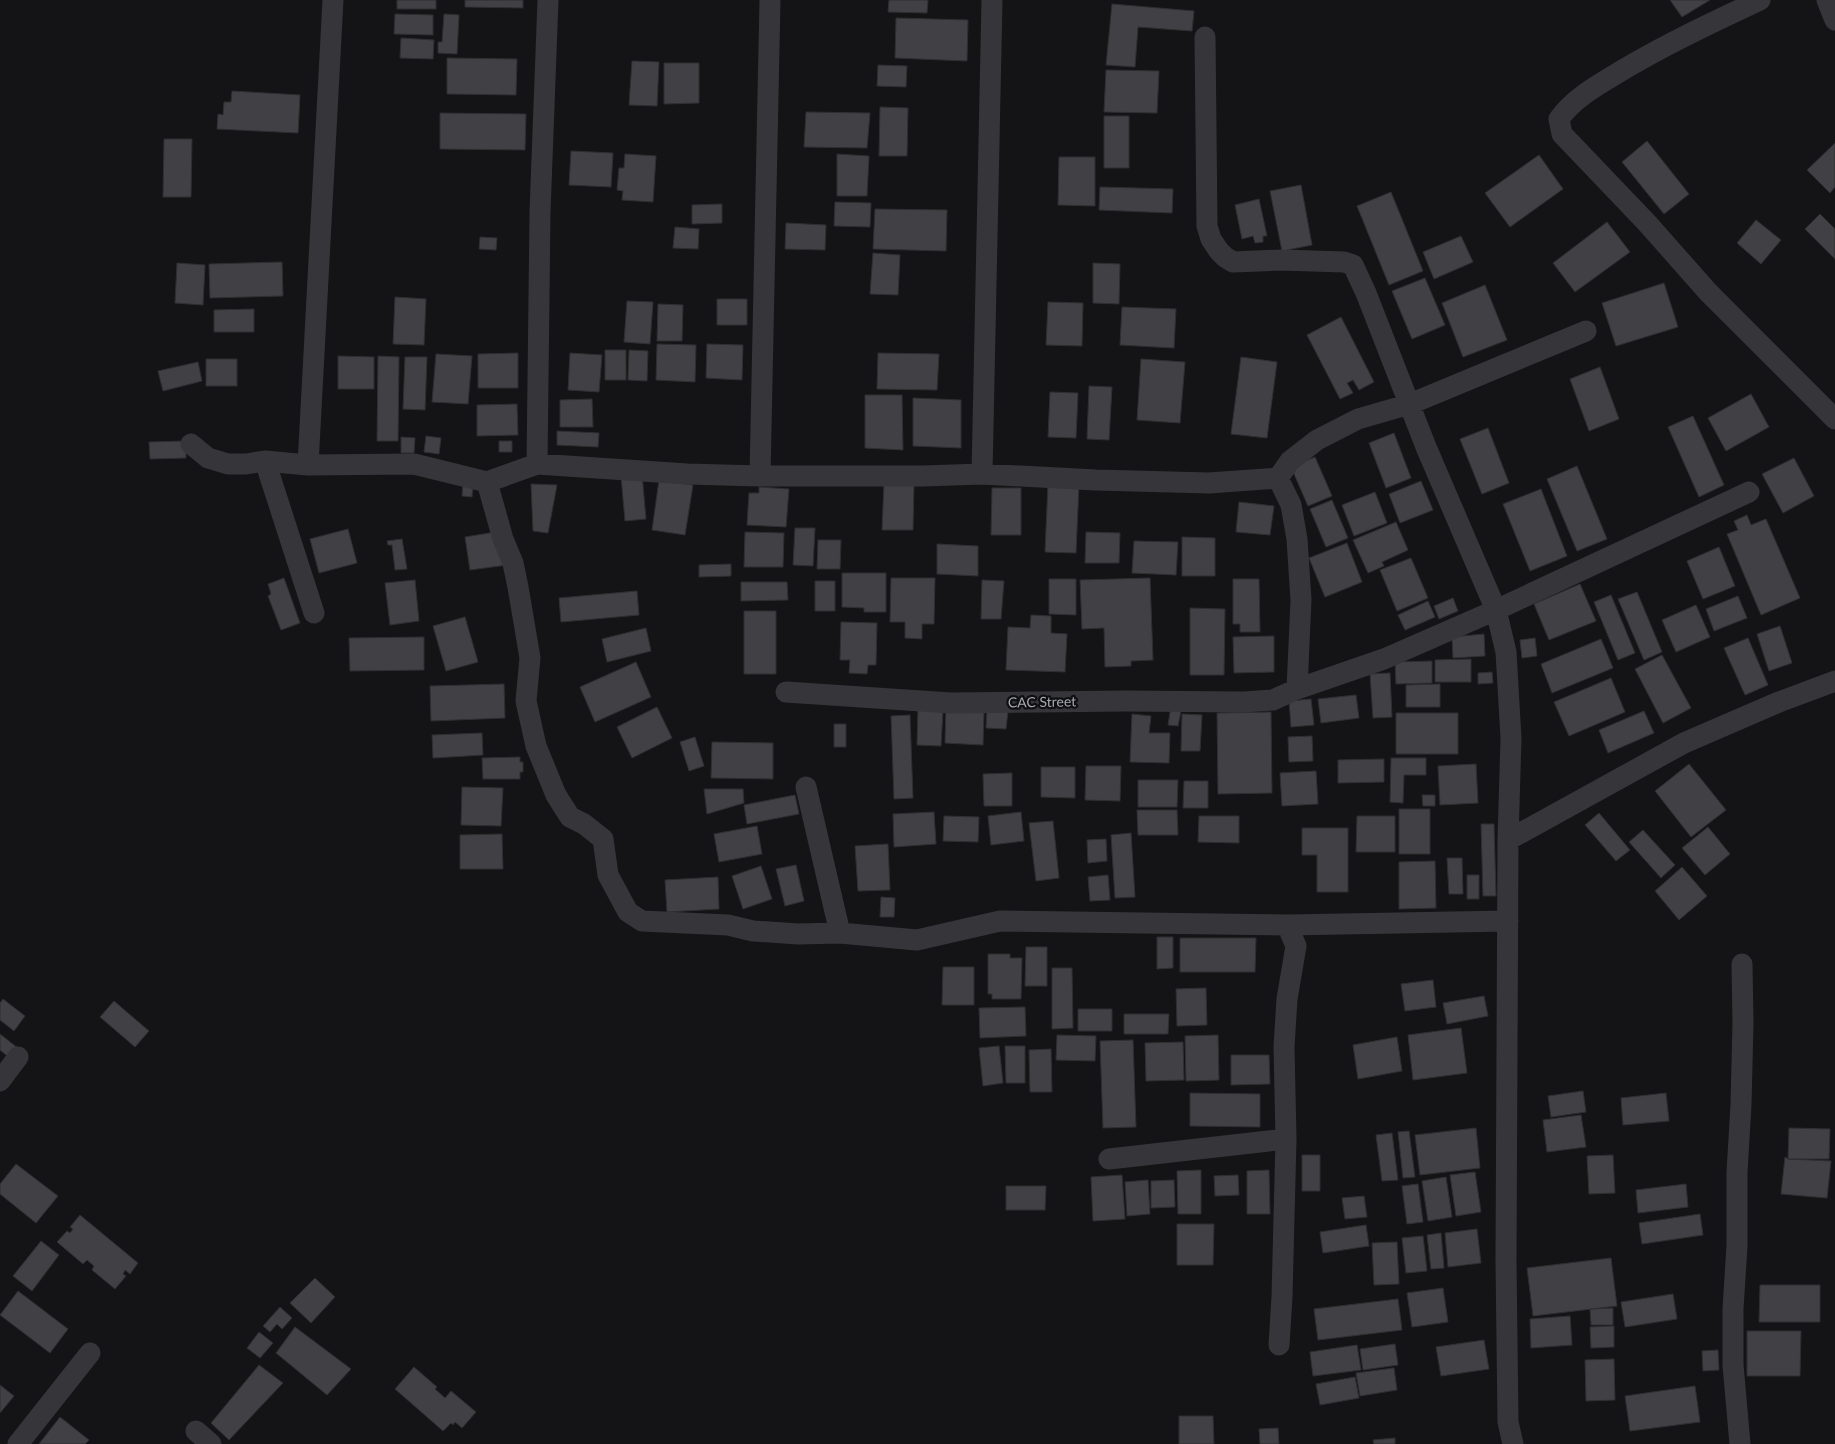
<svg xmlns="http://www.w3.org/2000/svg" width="1835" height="1444" font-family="Lato,sans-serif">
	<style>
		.building { fill: #414145; stroke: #2f2e31 }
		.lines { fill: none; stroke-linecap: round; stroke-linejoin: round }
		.street { stroke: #36363a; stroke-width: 21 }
		.labels { text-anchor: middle; stroke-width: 4.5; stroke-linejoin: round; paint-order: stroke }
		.street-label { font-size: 14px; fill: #a7a9b4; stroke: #0f0f11 }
	</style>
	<rect width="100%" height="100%" fill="#141416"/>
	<path class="building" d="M397 0H436V9H397Z
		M465 0H523V8L465 7Z
		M889 0H928L927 13 888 12Z
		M1670 0H1710L1682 17Z
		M1112 4 1194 11 1192 31 1138 27 1135 67 1106 65Z
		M395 14 433 15V35L394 34Z
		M444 14 459 15 457 54 438 53V42H442Z
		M896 18 968 20 967 61 895 58Z
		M401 38 434 40 433 59 400 58Z
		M447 58 517 59 516 95 447 94Z
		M632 61 659 62 657 106 629 105Z
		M664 63H699V103L664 104Z
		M878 65 907 66 906 87 877 86Z
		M1106 70 1159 71 1157 113 1104 112Z
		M232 91 300 95 298 133 217 129 218 114 223 115 224 102H231Z
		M880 107 908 108 907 156H879Z
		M806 112 870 113 867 148 804 147Z
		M440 113 526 114 525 150 440 149Z
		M1104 116H1129V168H1104Z
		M164 139H192L191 197H163Z
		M1647 141 1689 194 1664 214 1622 162Z
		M1835 143V187L1830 193 1807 170Z
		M571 151 613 153 611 187 569 185Z
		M625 154 656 156 653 202 622 200 623 191 617 190 619 168H624Z
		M837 154 869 156 867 196H837Z
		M1539 155 1563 189 1510 227 1485 193Z
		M1059 157H1095V206L1058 205Z
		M1301 185 1312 245 1282 251 1270 191Z
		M1100 187 1173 189 1172 213 1099 210Z
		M1391 192 1423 271 1389 285 1357 206Z
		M1259 199 1267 236H1263V242L1255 243 1253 236 1242 239 1235 205Z
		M835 202 871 203 870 227 834 226Z
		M722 204V223L692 224V205Z
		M875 209 947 210 946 251 873 249Z
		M1820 214 1835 229V259L1805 229Z
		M1756 220 1781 240 1761 264 1737 243Z
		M1607 222 1630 252 1575 292 1553 263Z
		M786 223 826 225 825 250 785 249Z
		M675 227 699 229 698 249 673 248Z
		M1461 236 1473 262 1434 279 1423 252Z
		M480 237 497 238 496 250 479 249Z
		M873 253 900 255 898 295 870 294Z
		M282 262 283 296 210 298 209 264Z
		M177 263 205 265 203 305 175 303Z
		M1093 263 1120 264 1119 304 1093 303Z
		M1425 278 1445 325 1412 339 1392 291Z
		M1664 283 1678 327 1616 346 1602 303Z
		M1485 285 1507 340 1463 357 1442 303Z
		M395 297 426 299 424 345 393 344Z
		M717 299H747V325H717Z
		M627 301 653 302 650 344 624 342Z
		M1048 302 1083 303 1082 346 1046 345Z
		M658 304 683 305 682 341H657Z
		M1122 307 1176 309 1174 348 1120 345Z
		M254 309V332H214V310Z
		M1341 317 1374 382 1359 390 1353 380 1347 383 1353 393 1340 399 1307 335Z
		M657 344 696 345 695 382 656 380Z
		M707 344 743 345 742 380 706 378Z
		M605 350H626V380H605Z
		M629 350 648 351 647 381 628 380Z
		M518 353V388H478V354Z
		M570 353 602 355 599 392 568 390Z
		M878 353 939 354 937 390 877 389Z
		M436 354 472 356 468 404 432 402Z
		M338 356 374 357V389H338Z
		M378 356 399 357 398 441H377Z
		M405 357H427L425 410 403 409Z
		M1241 357 1277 362 1267 438 1231 434Z
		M206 359H237V386H206Z
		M1141 359 1185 362 1180 423 1137 420Z
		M198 362 202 381 163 391 158 371Z
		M1600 367 1619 419 1589 431 1570 379Z
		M1089 386 1112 387 1109 440 1087 439Z
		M1050 392 1078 393 1076 438 1048 437Z
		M1751 394 1769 427 1726 451 1708 418Z
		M865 395H902L903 450 865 448Z
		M913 398 961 400V448L913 446Z
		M592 399 593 427H560V400Z
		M517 404 518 435 477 436V405Z
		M1693 416 1724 485 1699 497 1668 427Z
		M1488 428 1509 483 1482 494 1460 439Z
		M557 431 599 433 598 447 557 445Z
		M1394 433 1411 478 1386 488 1369 443Z
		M426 436 441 438 439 454 424 452Z
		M401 437 415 438 414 453H401Z
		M186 441V458L150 459 149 442Z
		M499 441H512V452H499Z
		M1315 457 1332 496 1308 506 1291 467Z
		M1794 458 1814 496 1783 513 1762 474Z
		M1577 466 1607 539 1577 551 1547 479Z
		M642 474 646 519 625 521 621 476Z
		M659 480 693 485 685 535 652 530Z
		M1421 481 1433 510 1400 523 1389 494Z
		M463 484H473L472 497 462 496Z
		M531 484 557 485 548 533 533 531Z
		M884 484 914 485 913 530H882Z
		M1048 484 1079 485 1076 553 1045 552Z
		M759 487 789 489 786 527 747 525 749 493H759Z
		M992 488H1021V535H991Z
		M1541 489 1567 556 1530 571 1503 504Z
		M1375 492 1387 523 1354 536 1342 505Z
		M1332 500 1348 538 1326 547 1310 509Z
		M1239 502 1274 506 1270 535 1236 532Z
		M1747 515 1751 525 1766 519 1800 598 1761 615 1727 534 1738 530 1734 521Z
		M1396 522 1408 550 1382 562 1384 566 1368 573 1353 540Z
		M795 528H815L813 566 793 565Z
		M348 529 357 563 319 573 310 539Z
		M502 531 507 565 470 570 465 537Z
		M745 532 784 533 783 567H744Z
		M1086 532 1120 533 1119 563H1085Z
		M1182 537 1215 538V576H1182Z
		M402 539 407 569 395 570 392 545H388L387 541Z
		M818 540H841L840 569H817Z
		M1134 541 1178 542 1176 575 1132 573Z
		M1347 543 1362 582 1325 597 1309 558Z
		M937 544 978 546V576L937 574Z
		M1719 547 1735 586 1703 599 1687 561Z
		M1411 558 1428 598 1397 611 1380 570Z
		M731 564V576L699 577V565Z
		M842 573H886V612H864V608L842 607Z
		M284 578 300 623 281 630 268 596 271 594 268 584Z
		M891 578H935L934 624H922V639L905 638V622H890Z
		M1150 578 1153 660 1131 661V666L1105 667 1104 628 1082 629 1080 580Z
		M1049 579H1076V615L1049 614Z
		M1233 579H1259L1260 632H1240V624H1233Z
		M415 580 419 621 390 625 385 583Z
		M982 580 1004 581 1001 619H981Z
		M815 581H835V611H815Z
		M741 582H787L788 600 741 601Z
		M1580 584 1596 621 1549 640 1534 604Z
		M637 591 639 615 561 622 559 598Z
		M1637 592 1662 652 1644 660 1618 599Z
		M1611 595 1635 653 1618 660 1594 602Z
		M1738 596 1747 618 1714 631 1706 609Z
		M1453 598 1458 611 1439 619 1434 606Z
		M1428 601 1435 617 1405 630 1398 615Z
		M1696 605 1710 637 1676 652 1662 620Z
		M1190 608 1225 609 1224 675H1190Z
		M744 611H776V674H744Z
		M1031 615 1051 616V633L1067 634 1065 672 1006 670 1008 627 1030 628Z
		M465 617 478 662 446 671 433 626Z
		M841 622 877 623 876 665H868L867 674 849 673 850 660H840Z
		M1780 626 1792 663 1769 671 1757 634Z
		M646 628 651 651 607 662 602 639Z
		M1484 634 1485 656 1453 658 1452 637Z
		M1274 636V672L1234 673 1233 637Z
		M424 637V670L350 671 349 638Z
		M1535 638 1537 656 1522 658 1520 640Z
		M1748 638 1768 685 1745 695 1724 648Z
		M1601 639 1613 668 1552 693 1541 664Z
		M1662 655 1691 708 1663 723 1635 669Z
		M1471 659V682H1435V660Z
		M1432 661V683L1396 684 1395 662Z
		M636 662 651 697 595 722 580 687Z
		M1492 672 1493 683 1478 684V673Z
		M1390 673 1392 717 1373 718 1370 674Z
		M1611 678 1625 712 1569 736 1554 702Z
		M504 684 505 718 431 721 430 686Z
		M1440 684V707H1406V685Z
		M1356 695 1359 718 1321 723 1318 699Z
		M1311 699 1314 725 1291 727 1289 701Z
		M946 706 984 711 983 745 945 743Z
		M1171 706H1182L1178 726 1168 725Z
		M657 707 672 738 632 758 617 727Z
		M918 709 943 710 941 746 917 745Z
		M987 711H1008L1006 729 986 728Z
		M1644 711 1654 733 1608 753 1599 730Z
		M1271 712 1272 793 1218 794 1217 713Z
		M1396 713H1458V754H1396Z
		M1132 714 1151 716 1149 733H1170L1169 763 1130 762Z
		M1182 714 1202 715 1200 751H1181Z
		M910 715 913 798 894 799 891 716Z
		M834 724H846V747H834Z
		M482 733 483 755 433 758 432 735Z
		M1312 736 1313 761 1289 762 1288 737Z
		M695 737 704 766 689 771 680 742Z
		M712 742 773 743V779L711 778Z
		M520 757V762H523V772H520V779H483L482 758Z
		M1391 758H1426V775H1404L1403 803 1390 802Z
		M1384 759V782L1338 783V760Z
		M1476 764 1478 803 1440 805 1438 766Z
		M1689 764 1726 810 1691 837 1655 791Z
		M1086 766H1121L1120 801 1085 800Z
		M1041 767H1075V798L1041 797Z
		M1316 771 1318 804 1282 806 1280 773Z
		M1012 773V806H984L983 774Z
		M1138 780H1178L1177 807H1138Z
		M1184 781H1208V808H1183Z
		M462 787 503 788 501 826 461 825Z
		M704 789H743L744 803 707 814Z
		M795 795 799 814 747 824 744 805Z
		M1422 795H1435V806H1423Z
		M1399 809H1430V854H1399Z
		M1137 810H1177L1178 835H1138Z
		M934 812 936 844 894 847 893 814Z
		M1021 812 1024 841 991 845 988 816Z
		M1599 813 1630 850 1616 861 1585 825Z
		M944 816 979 817 978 842 943 841Z
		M1199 816H1239V843L1198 842Z
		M1357 816H1395V852H1356Z
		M1053 821 1059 878 1036 881 1029 823Z
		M1481 824H1494L1496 896H1483Z
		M757 826 762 854 719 862 714 834Z
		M1708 827 1730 854 1705 875 1682 848Z
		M1302 828H1348V892H1317V855H1302Z
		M1643 830 1675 865 1661 878 1629 842Z
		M1131 833 1135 897 1115 898 1111 835Z
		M502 834 503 869H460V835Z
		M1106 839 1107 861 1088 863 1087 840Z
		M888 844 890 890 858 891 855 846Z
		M1447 858H1462L1463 894H1449Z
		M1435 861 1436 908 1399 909V862Z
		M796 865 804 901 785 906 776 869Z
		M761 866 772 899 743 909 732 876Z
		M1682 867 1707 896 1679 920 1655 891Z
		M1108 875 1110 900 1090 901 1088 877Z
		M1467 875H1479V899H1467Z
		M718 877 719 909 667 912 665 880Z
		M881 897 895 898 894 917H880Z
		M1157 937H1173V968L1157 969Z
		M1180 938H1256L1255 972H1180Z
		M1026 947H1047V986H1025Z
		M988 954H1010V958H1022L1021 999H992V994H988Z
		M943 967H974V1005H942Z
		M1052 968H1072L1073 1028 1052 1029Z
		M1433 980 1436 1007 1405 1011 1401 984Z
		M1206 988 1207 1025 1177 1026 1176 989Z
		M1484 996 1488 1016 1447 1024 1443 1003Z
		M3 999 25 1016 14 1031 0 1020V1003Z
		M114 1001 149 1031 135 1047 100 1017Z
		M1025 1007 1026 1036 980 1038 979 1008Z
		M1078 1009H1112V1031H1078Z
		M1124 1014H1169L1168 1034H1124Z
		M1461 1028 1467 1073 1413 1080 1408 1035Z
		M0 1034 19 1049 11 1059 0 1050Z
		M1057 1035 1096 1036 1095 1061 1056 1060Z
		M1218 1035 1219 1080 1186 1081 1185 1036Z
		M1397 1037 1402 1071 1358 1079 1353 1045Z
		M1133 1040 1136 1127 1103 1128 1100 1041Z
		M1183 1042 1184 1080 1146 1081 1145 1043Z
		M999 1046 1003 1083 983 1086 979 1048Z
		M1005 1046H1025V1083H1006Z
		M1051 1049 1052 1092H1030L1029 1050Z
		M1231 1055H1269L1270 1084 1231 1085Z
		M1583 1091 1586 1112 1551 1117 1548 1096Z
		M1190 1093 1260 1094V1127L1190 1126Z
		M1666 1093 1669 1121 1623 1125 1621 1098Z
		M1581 1115 1586 1147 1547 1152 1543 1120Z
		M1476 1128 1480 1168 1420 1175 1415 1135Z
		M1789 1128 1830 1129 1829 1159H1788Z
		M1409 1131 1415 1177 1403 1178 1398 1132Z
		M1392 1133 1398 1180 1382 1181 1376 1135Z
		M1302 1155H1320V1191H1302Z
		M1613 1155 1615 1193 1589 1194 1587 1156Z
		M1785 1157 1788 1159 1831 1161 1827 1198 1781 1194Z
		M16 1164 58 1196 36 1223 0 1194V1184Z
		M1201 1170V1214H1178L1177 1171Z
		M1269 1170 1270 1214H1247V1171Z
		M1475 1172 1481 1212 1456 1216 1450 1175Z
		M1122 1175 1125 1219 1093 1221 1091 1177Z
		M1238 1175 1239 1195 1215 1196 1214 1176Z
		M1446 1177 1452 1217 1428 1221 1422 1181Z
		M1148 1180 1150 1214 1127 1216 1125 1182Z
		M1174 1180 1175 1207 1151 1208V1181Z
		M1418 1184 1423 1222 1407 1224 1402 1186Z
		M1686 1184 1688 1207 1638 1213 1636 1190Z
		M1006 1186H1046L1045 1210H1006Z
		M1364 1196 1367 1217 1345 1219 1342 1198Z
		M1700 1214 1703 1235 1642 1244 1639 1223Z
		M80 1215 138 1263 130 1274 125 1270 123 1274 126 1276 115 1289 92 1270 94 1266 87 1260 83 1264 57 1242 67 1231 70 1233 73 1229 70 1227Z
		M1177 1224H1214L1213 1265H1177Z
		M1366 1225 1369 1246 1323 1253 1320 1232Z
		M1477 1229 1481 1263 1448 1267 1445 1233Z
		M1441 1233 1444 1268 1431 1269 1427 1235Z
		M1423 1236 1427 1271 1406 1273 1402 1238Z
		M41 1241 59 1255 32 1291 13 1276Z
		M1397 1242 1399 1284 1374 1285 1372 1243Z
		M1611 1258 1617 1306 1533 1316 1527 1268Z
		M315 1278 335 1297 311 1323 290 1303Z
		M1760 1285H1820V1322H1759Z
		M1443 1288 1448 1322 1412 1327 1407 1293Z
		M18 1291 68 1329 50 1353 0 1315Z
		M1673 1294 1677 1319 1625 1327 1621 1302Z
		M1398 1299 1402 1330 1318 1340 1314 1309Z
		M280 1307 292 1318 282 1329 277 1324 270 1332 263 1326Z
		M1613 1308V1325H1591L1590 1309Z
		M1570 1316 1572 1345 1531 1348 1530 1319Z
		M1614 1326V1347L1591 1348 1590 1327Z
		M295 1327 351 1369 327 1395 276 1353Z
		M1747 1331H1801L1800 1376H1747Z
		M259 1332 273 1343 260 1358 247 1348Z
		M1484 1340 1489 1369 1441 1376 1436 1347Z
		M1395 1344 1398 1365 1363 1370 1360 1349Z
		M1357 1345 1361 1370 1313 1376 1310 1352Z
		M1718 1350 1719 1370 1703 1371 1702 1351Z
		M1614 1359 1615 1400 1586 1401 1585 1360Z
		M259 1365 283 1383 229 1440 211 1423Z
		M414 1367 437 1387 435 1389 445 1398 451 1391 476 1412 462 1428 455 1422 453 1425 451 1423 443 1431 395 1389Z
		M1394 1368 1397 1390 1360 1396 1356 1373Z
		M1355 1377 1359 1398 1320 1405 1316 1384Z
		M0 1385 14 1396 0 1413Z
		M1695 1386 1700 1422 1630 1431 1625 1396Z
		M1179 1416H1213L1214 1444H1179Z
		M60 1417 89 1440 85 1444H39Z
		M1278 1428 1279 1444H1260L1259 1429Z
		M1395 1438V1444H1374L1373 1440Z"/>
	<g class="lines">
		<path class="street" d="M1760 0C1711 23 1662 46 1616 74 1596 86 1573 99 1559 119L1562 134 1647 223 1708 292 1835 419
			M1827 0 1835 20
			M1205 37 1207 226 1211 239 1219 251 1225 257 1233 262 1281 260 1344 262 1353 265 1366 293 1426 447 1496 610 1506 652 1511 738 1508 840 1506 1261 1508 1422 1513 1444
			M191 444 208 458 228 464H246L265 461 308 465 414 464 487 482 537 464 687 474 760 476H923L982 474 1096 480 1209 483 1278 478 1290 461 1317 440 1358 419 1410 404 1586 331
			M265 461 314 613
			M537 464 540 212 548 0
			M308 465 333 0
			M982 474 992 0
			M760 476 770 0
			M1278 478 1291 505 1297 539 1301 600 1297 689
			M487 482 503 539 513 563 518 587 530 658 526 701 536 746 556 795 570 817 584 824 603 839 608 875 628 912 642 921 728 925 753 931 798 934 840 933 917 940 1000 921 1287 925 1508 921
			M786 692 951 703 1124 701 1244 702 1273 700 1297 689 1384 659 1496 610 1749 492
			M806 787 840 933
			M1508 840 1684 743 1779 702 1835 681
			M0 1081 18 1057
			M1109 1159 1286 1139
			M1279 1345 1282 1297 1286 1139 1284 1047 1287 999 1296 946 1287 925
			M196 1431 211 1444
			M18 1444 90 1353
			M1740 1444 1733 1365V1309L1737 1246V1172L1741 1105 1743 1023 1742 964"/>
	</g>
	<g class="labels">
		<g class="street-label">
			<text transform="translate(1042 702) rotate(-1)" y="5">CAC Street</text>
		</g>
	</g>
</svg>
